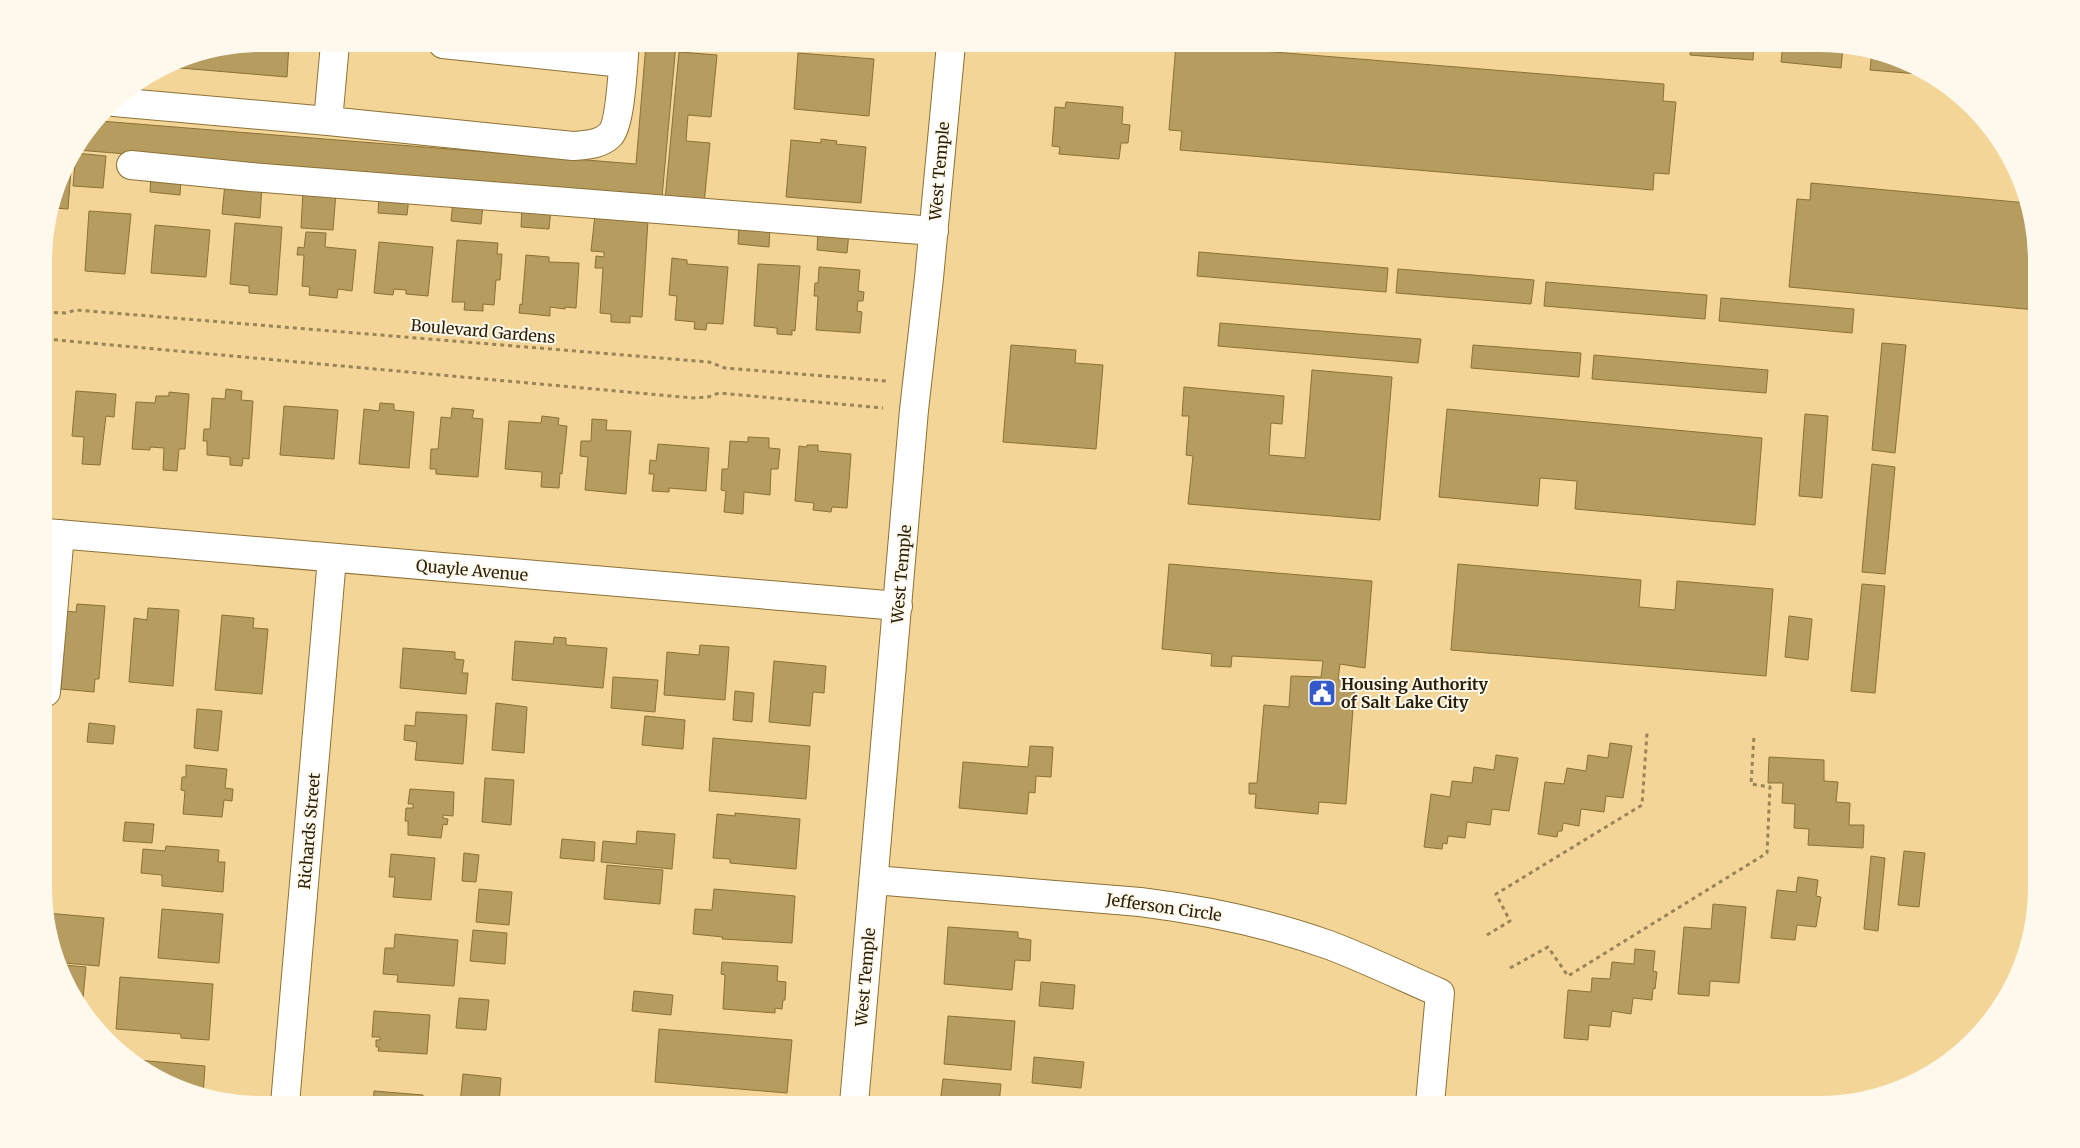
<svg xmlns="http://www.w3.org/2000/svg" width="2080" height="1148" font-family="Merriweather,serif">
	<style>
		.building { fill: #b79c5f; stroke: #8b7135 }
		.lines { fill: none; stroke-linecap: round; stroke-linejoin: round }
		.minor-casing { stroke: #8c7235; stroke-width: 30 }
		.path { stroke: #998457; stroke-width: 3; stroke-dasharray: 4 4; stroke-linecap: butt }
		.minor { stroke: #fff; stroke-width: 28 }
		.labels { text-anchor: middle; stroke-width: 4; stroke-linejoin: round; paint-order: stroke }
		.street-label { font-size: 16px; fill: #2a1f06; stroke: #fff9ed }
		.poi-label { font-size: 16px; font-weight: bold; fill: #2a1f06; stroke: #fff9ed; text-anchor: start }
	</style>
	<rect width="100%" height="100%" fill="#f2d597"/>
	<path class="building" d="M261 44H289L287 77 168 67 178 60Z
		M646 44H676L662 197 77 150 100 121 636 164Z
		M1176 44 1664 84 1663 101 1676 102 1669 174 1654 173 1653 190 1180 150 1182 131 1169 130Z
		M1601 44H1661L1660 51 1601 46Z
		M1691 44H1754L1753 60 1690 55Z
		M1783 44H1819L1843 47 1841 68 1781 62Z
		M1872 51 1927 73 1930 75 1870 70Z
		M679 52 717 55 711 117 688 115 686 141 710 143 704 204 665 200Z
		M798 53 874 59 869 116 794 109Z
		M1066 102 1123 107 1122 124 1130 125 1128 143H1121L1119 159 1059 154 1060 147 1052 146 1055 107 1065 108Z
		M821 139 837 141 836 144 866 147 861 203 786 197 791 140 821 143Z
		M76 153 106 156 103 188 73 186Z
		M72 157 68 209 53 208 66 165Z
		M151 174 181 178 180 195 150 192Z
		M225 183 262 186 260 218 222 214Z
		M1811 183 2027 203 2036 247V310L1789 287 1797 199 1810 200Z
		M303 190 336 192 333 230 301 228Z
		M379 195 409 197 407 215 378 213Z
		M453 201 483 205 481 224 451 221Z
		M522 207 551 209 549 229 521 227Z
		M89 211 131 214 125 274 85 271Z
		M595 215 648 220 642 317 630 316V323L611 322V314L600 313 603 268H595L596 256 604 257V252L591 251Z
		M235 223 282 227 277 295 249 293V286L230 284Z
		M739 223 770 225 769 247 738 244Z
		M155 225 210 230 206 277 151 273Z
		M818 230 849 233 847 253 817 250Z
		M306 232 326 233 325 247 356 250 352 291 338 289 337 298 309 295 310 287 302 286 304 255H297L298 247 304 248Z
		M457 240 498 243 497 254H502L500 280H496L494 305 483 304V311L464 310 465 302H452Z
		M379 242 433 247 428 296 406 294V290L394 289 393 295 374 293Z
		M1199 252 1388 268 1386 292 1197 276Z
		M526 255 549 257V262L579 263 576 308 565 307V309L550 307V316L519 313 520 304 522 305Z
		M672 258 687 260V264L728 267 723 324 707 323 706 330 694 329 695 322 675 320 677 296 669 295Z
		M758 264 800 266 795 331 792 330V335L777 334V328L754 326Z
		M819 267 860 270 858 291 864 292 863 301H858L857 311 862 312 860 333 816 330 818 296H814L815 283H818Z
		M1398 269 1534 280 1531 304 1396 293Z
		M1546 282 1707 295 1705 319 1544 306Z
		M1721 298 1854 309 1852 333 1719 321Z
		M1220 323 1421 339 1418 363 1218 346Z
		M1882 343 1906 345 1895 453 1872 450Z
		M1011 345 1076 350 1075 363 1103 365 1096 449 1003 442Z
		M1473 345 1581 353 1579 377 1471 368Z
		M1594 355 1768 370 1766 393 1592 379Z
		M1312 370 1392 377 1380 520 1188 504 1193 456 1186 455 1189 416H1182L1184 387 1284 396 1282 424 1271 423 1269 455 1305 458Z
		M46 384 50 385 46 439Z
		M226 389 242 391 241 400 253 401 249 459 243 458 242 466 230 465V457L207 455V441H203L204 429H210L212 398 225 399Z
		M76 391 116 394 114 417 106 416 100 465 82 464 84 437 72 436Z
		M169 392 189 394 185 449H179L177 471 163 470 164 448 150 447V450L132 449 136 402 155 403 156 396H169Z
		M380 403 394 404V410L414 412 409 468 359 464 364 409 379 411Z
		M284 406 338 410 334 459 280 455Z
		M452 408 474 410 472 418 483 419 478 477 436 474V469H430L431 449H438L441 417 451 418Z
		M1447 409 1762 438 1755 525 1575 509 1577 481 1540 478 1538 506 1439 497Z
		M1805 414 1828 416 1822 498 1799 496Z
		M542 416 559 418 558 425 567 426 562 474 560 473 559 488 541 487 542 472 505 469 509 421 541 423Z
		M592 419 607 420 606 430 631 431 626 494 585 490 588 457 580 456 581 441H591Z
		M748 437 769 438V448L780 449 778 469H771L770 495 744 492 743 514 724 512 726 491 721 490 722 469H728L730 441 748 442Z
		M658 444 709 448 706 491 669 488V492L652 491 654 474H649L650 460 656 461Z
		M807 445H818V451L851 454 847 508 832 507 831 512 813 510 814 503 795 501 799 446 807 447Z
		M1872 464 1895 467 1885 574 1862 572Z
		M1169 564 1372 581 1365 668 1340 664 1338 680 1355 681 1346 804 1319 802 1318 814 1255 808 1256 794H1249V783H1257L1264 705 1289 707 1291 676 1321 677 1323 661 1232 656 1231 667 1211 666 1212 654 1162 649Z
		M1458 564 1641 580 1639 607 1675 610 1677 581 1773 589 1766 676 1451 650Z
		M1862 584 1885 586 1875 693 1851 691Z
		M77 604 105 606 99 679H95L94 692 61 689 62 676 58 675 62 611 76 612Z
		M148 608 179 610 173 686 129 682 134 618 147 620Z
		M222 615 254 618 253 628 268 629 262 694 215 690Z
		M1789 616 1812 619 1808 660 1785 657Z
		M554 637 566 638V645L607 648 603 688 512 680 515 641 553 644Z
		M700 645 729 647 725 700 664 695 667 652 699 655Z
		M403 648 455 652V659L464 660 462 673H468L466 694 400 688Z
		M774 661 826 666 824 693 813 692 810 726 769 722Z
		M613 677 658 680 655 712 611 708Z
		M735 691 754 693 752 722 733 720Z
		M496 703 527 707 524 753 492 750Z
		M197 709 222 711 218 751 194 748Z
		M416 712 467 715 463 764 415 760 417 742 404 740 405 725 415 726Z
		M645 716 685 720 683 749 642 745Z
		M89 723 115 726 113 744 87 742Z
		M713 738 810 746 806 799 709 791Z
		M1610 743 1632 746 1623 798 1606 796 1604 812 1581 809 1579 826 1563 823 1562 831H1558L1557 837 1538 834 1545 782 1564 784 1567 768 1586 771 1588 755 1608 758Z
		M1030 746 1053 747 1051 777 1036 776 1035 793 1029 792 1027 814 959 808 963 762 1028 767Z
		M1496 755 1518 758 1509 811 1492 809 1490 825 1467 822 1465 838 1448 836 1447 844 1443 843 1442 849 1424 847 1431 794 1450 797 1452 781 1472 783 1474 767 1494 770Z
		M1769 757 1824 760V781L1838 782 1836 802 1850 803 1849 825H1864L1863 848 1808 845 1809 829 1794 828 1795 804 1782 803 1783 783H1768Z
		M186 765 227 769 225 788 233 789 232 801 224 800 222 817 183 814 185 791 181 790 182 777H186Z
		M485 778 514 780 511 825 482 822Z
		M410 789 454 792 453 816 443 815V818L448 819 447 825 443 824 441 838 408 835V821H405L406 808H413V804H408Z
		M735 813 800 819 796 869 730 863V859L713 858 717 814 735 816Z
		M125 822 154 824 152 843 123 841Z
		M637 831 675 834 672 869 601 862 603 841 636 844Z
		M562 839 595 842 594 861 560 858Z
		M166 846 219 850 218 862H225L223 892 162 886V875L141 873 143 849 165 851Z
		M1904 851 1925 853 1919 907 1898 905Z
		M464 853 479 855 476 882 462 881Z
		M391 854 435 858 431 900 393 897 395 877H389Z
		M1871 856 1885 858 1878 931 1864 929Z
		M607 865 663 870 660 904 604 899Z
		M1798 877 1818 880 1816 896 1821 897 1816 927 1797 925 1795 940 1771 938 1777 890 1796 892Z
		M479 889 512 892 509 925 476 922Z
		M714 889 795 896 792 943 722 939 723 937 693 934 695 909 712 910Z
		M1713 904 1746 907 1739 983 1710 981 1709 996 1678 994 1684 927 1711 929Z
		M162 909 223 914 219 963 158 958Z
		M46 913 104 918 99 966 64 963Z
		M948 927 1018 932V938L1031 940 1030 961 1015 960 1012 990 944 984Z
		M473 930 507 933 505 964 470 961Z
		M395 934 458 940 454 986 397 982 398 975 383 974 385 948H394Z
		M1635 949 1655 951 1653 971 1657 972 1655 989 1653 988 1652 1000 1633 998 1631 1014 1612 1011 1610 1027 1589 1025 1588 1040 1564 1038 1568 990 1591 992 1592 978 1610 979 1612 962 1634 964Z
		M722 962 778 966 777 981 786 982 785 1000H783L782 1009 775 1008V1013L723 1009 725 975 721 974Z
		M64 965 86 967 82 1009 81 1008Z
		M120 977 213 984 209 1040 181 1038V1034L116 1029Z
		M1041 982 1075 985 1073 1009 1039 1006Z
		M634 991 673 995 671 1015 632 1011Z
		M459 998 489 1000 486 1030 456 1028Z
		M374 1011 430 1015 427 1054 378 1051 379 1047H376V1040H380V1037H372Z
		M948 1016 1015 1021 1011 1070 944 1064Z
		M659 1029 792 1040 787 1093 655 1082Z
		M1034 1057 1084 1062 1081 1088 1032 1083Z
		M137 1060 205 1066 203 1096 153 1075Z
		M463 1074 501 1078 499 1104H460Z
		M943 1079 1001 1084 999 1104H940Z
		M374 1091 423 1095V1104H373Z"/>
	<g class="lines">
		<defs>
			<path id="minor" d="M443 44 623 63
				M114 102 328 121 573 146C585 145 600 145 610 135 621 124 623 62 625 44
				M328 121 335 44
				M131 165 251 177 934 231
				M46 533 898 606
				M46 692 60 534
				M874 880 1140 902C1204 910 1268 923 1329 945 1366 959 1403 977 1440 993L1430 1104
				M285 1104 332 558
				M854 1104 914 410 929 278 951 44"/>
		</defs>
		<use href="#minor" class="minor-casing"/>
		<path class="path" d="M46 312 65 313 76 310 709 362 725 368 886 381
			M46 339 693 398 708 397 719 393 883 408
			M1487 935 1510 921 1496 894 1642 805 1647 733
			M1510 968 1548 947 1568 976 1767 853 1770 787 1751 784 1754 736"/>
		<use href="#minor" class="minor"/>
	</g>
	<defs>
		<symbol id="civic-square" viewBox="-11 -11 22 22"><rect x="-9" y="-9" width="18" height="18" rx="4" fill="#3459ca" stroke="#fff9ed"/><path d="M-.6-6.5H3V-4.5H.6V-3L4-1V1h2V6H-6V1h2V-1L-.6-3ZM-1.2 2.5V6h2.4V2.5Z" fill="#fff"/></symbol>
	</defs>
	<g fill-rule="evenodd">
		<use href="#civic-square" x="1306" y="677" width="32" height="32"/>
	</g>
	<g class="labels">
		<g class="street-label">
			<text transform="translate(939 171) rotate(-85)" y="6">West Temple</text>
			<text transform="translate(483 331) rotate(5)" y="6">Boulevard Gardens</text>
			<text transform="translate(472 570) rotate(5)" y="6">Quayle Avenue</text>
			<text transform="translate(901 574) rotate(-85)" y="6">West Temple</text>
			<text transform="translate(309 831) rotate(-85)" y="6">Richards Street</text>
			<text transform="translate(1164 907) rotate(8)" y="6">Jefferson Circle</text>
			<text transform="translate(865 977) rotate(-85)" y="6">West Temple</text>
		</g>
		<g class="poi-label">
			<text x="1341" y="690">Housing Authority<tspan x="1341" dy="18">of Salt Lake City</tspan></text>
		</g>
	</g>
	<path d="M0 0H2080V1148H0ZM261 52H1819A209 209 0 0 1 2028 261V887A209 209 0 0 1 1819 1096H261A209 209 0 0 1 52 887V261A209 209 0 0 1 261 52Z" fill="#fff9ed" fill-rule="evenodd"/>
</svg>
